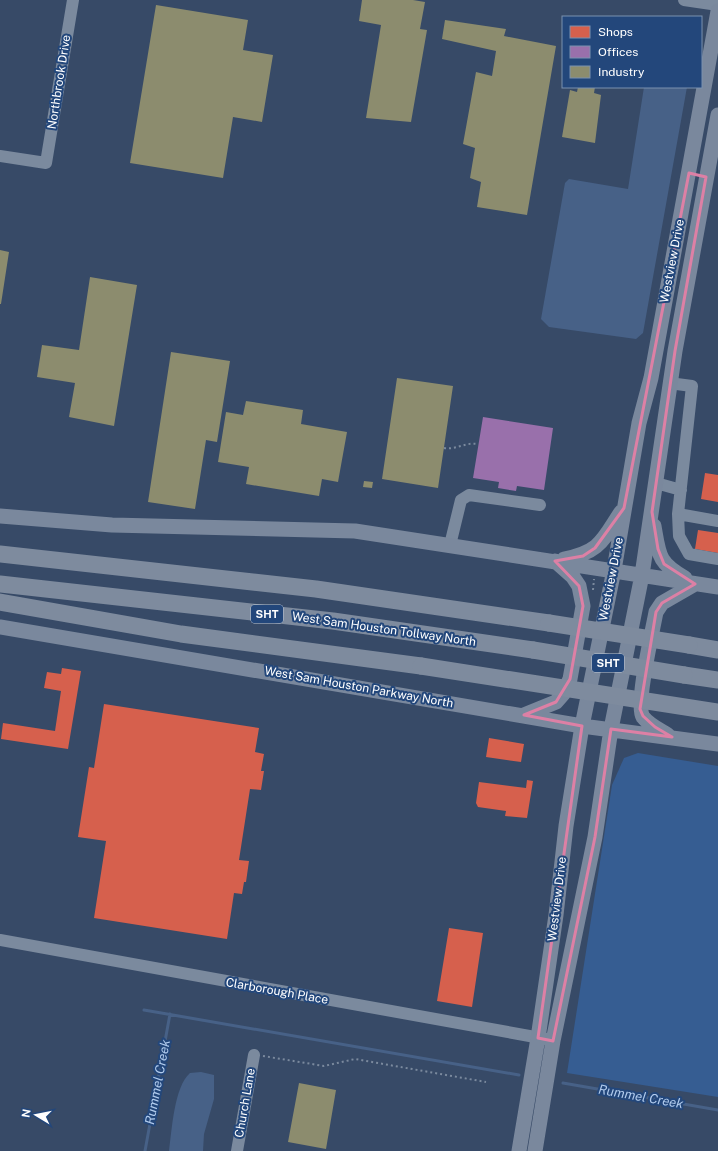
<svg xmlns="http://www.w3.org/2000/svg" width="718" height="1151" font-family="'Public Sans',sans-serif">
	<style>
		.green { fill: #365d92 }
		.water { fill: #476187 }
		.shops { fill: #d6604d }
		.offices { fill: #9970ab }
		.industry { fill: #8c8c6e }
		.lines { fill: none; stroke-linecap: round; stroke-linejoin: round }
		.stream { stroke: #476187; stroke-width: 3 }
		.path { stroke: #7b8a9e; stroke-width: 2; stroke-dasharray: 2 3; stroke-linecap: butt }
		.minor { stroke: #7b8a9e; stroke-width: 12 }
		.major { stroke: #7a889d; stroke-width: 15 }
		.highway { stroke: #7e8b9e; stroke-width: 17 }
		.highway-bridge { stroke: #7e8b9e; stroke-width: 17 }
		.marked { fill: none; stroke: #dd80a5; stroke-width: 3; stroke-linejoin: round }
		.labels { text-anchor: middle; stroke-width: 4; stroke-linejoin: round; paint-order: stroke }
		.shield { fill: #23477b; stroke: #bdc8d7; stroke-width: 1 }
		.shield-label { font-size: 11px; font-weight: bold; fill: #fff }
		.street-label { font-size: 12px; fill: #fff; stroke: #23477b }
		.water-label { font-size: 13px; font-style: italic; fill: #b1cbed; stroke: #23477b }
	</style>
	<rect width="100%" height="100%" fill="#374a67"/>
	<path class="green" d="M638 753 718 766V1097L567 1073 612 785 624 758Z"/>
	<path class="water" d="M644 87H687L643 333 636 339 549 327 541 319 565 183 569 179 628 189Z
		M201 1072 214 1075V1099L204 1134 203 1151H169C172 1130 174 1087 190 1073Z"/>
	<path class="shops" d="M705 473 718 475V502L701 499Z
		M698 530 718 533V553L695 549Z
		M62 668 81 671 68 749 1 739 3 723 55 731 61 691 44 688 47 672 61 674Z
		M104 704 259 728 255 752 264 754 261 771H264L261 790 250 789 239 860 249 861 246 882H244L242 894 234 893 227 939 94 918 106 841 78 837 89 767 94 768Z
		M489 738 524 744 521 762 486 757Z
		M527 780 533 781 527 818 505 816 506 811 478 807 476 803 479 782 526 788Z
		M449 928 483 933 472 1007 437 1001Z"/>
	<path class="offices" d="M483 417 553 428 544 490 517 486 516 491 498 488 499 482 473 478Z"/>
	<path class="industry" d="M362 0H413L425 2 420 29 427 30 411 122 366 118 381 25 359 21Z
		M156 5 248 20 243 50 273 55 262 122 233 117 223 178 130 163Z
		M445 20 506 29 504 36 556 46 527 215 477 207 481 182 470 178 475 148 463 144 476 72 492 76 496 51 442 39Z
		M578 87H595L594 93 601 95 595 143 562 137 570 90 577 92Z
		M0 250 9 252 1 304H0Z
		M90 277 137 285 114 426 69 417 75 383 37 377 42 345 79 350Z
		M171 352 230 361 217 442 206 440 195 509 148 502Z
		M397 378 453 386 438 488 382 479Z
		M246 401 303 410 301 424 347 432 338 482 322 479 319 496 246 484 249 467 218 462 226 412 243 415Z
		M364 481 373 482 372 488 363 487Z
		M299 1083 336 1090 326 1149 288 1142Z"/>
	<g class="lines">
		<path class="stream" d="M144 1010 519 1075
			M563 1083 718 1110
			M145 1151 170 1014"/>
		<path class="path" d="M444 448C456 450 465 442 478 444
			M593 590 594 579
			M263 1056 324 1066 355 1059 486 1082"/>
		<path class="minor" d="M684 0 718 5
			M0 156 46 163 73 0
			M669 383 692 386 678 514 679 536 689 554 718 559
			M656 483 681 490
			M678 514 718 521
			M450 545 461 500 469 495 540 505
			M0 940 546 1039
			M237 1151 254 1055"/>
		<path class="major" d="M0 516 112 525 355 531 718 587
			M654 526C659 555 658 563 685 578
			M564 559C600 552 602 541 621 512
			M0 627 582 726 718 744
			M524 715 556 702 563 694 570 679 583 606 579 586 573 577 555 561
			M668 735C660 730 649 725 643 717 635 705 653 629 656 612L662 603 695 584
			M519 1151 538 1038 556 915 566 826 582 726 614 570 639 423 651 378 718 11
			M535 1151 553 1041 595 837 611 729 642 575 675 351 718 115"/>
		<path class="highway" d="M0 554 316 589 549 623
			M0 584 333 621 533 650
			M0 602 181 634 421 666
			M689 645 718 650
			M684 675 718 680"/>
		<path class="highway-bridge" d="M549 623 689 645
			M533 650 684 675
			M421 666 718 712"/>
	</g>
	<path class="marked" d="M689 173 706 177 675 351 652 512 658 549 664 564 695 584 662 603 656 612 640 709 643 716 655 727 672 737 611 729 595 837 553 1041 538 1038 582 726 524 715 556 702 570 679 583 606 579 586 555 561 583 556 595 548 624 508Z"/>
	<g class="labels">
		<g class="shield">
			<rect x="251" y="605" width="32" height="18" rx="3"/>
			<rect x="592" y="654" width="32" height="18" rx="3"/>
		</g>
		<g class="shield-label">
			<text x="267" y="618">SHT</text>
			<text x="608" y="667">SHT</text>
		</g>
		<g class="street-label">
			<text transform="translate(59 82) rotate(-81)" y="4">Northbrook Drive</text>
			<text transform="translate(672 261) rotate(-79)" y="4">Westview Drive</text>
			<text transform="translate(611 579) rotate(-79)" y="4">Westview Drive</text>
			<text transform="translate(384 629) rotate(8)" y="4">West Sam Houston Tollway North</text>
			<text transform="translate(359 687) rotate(10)" y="4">West Sam Houston Parkway North</text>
			<text transform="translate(557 899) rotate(-83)" y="4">Westview Drive</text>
			<text transform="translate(277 991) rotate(10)" y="4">Clarborough Place</text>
			<text transform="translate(245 1103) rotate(-80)" y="4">Church Lane</text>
		</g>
		<g class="water-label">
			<text transform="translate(157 1082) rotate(-79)" y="5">Rummel Creek</text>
			<text transform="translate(641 1096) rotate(10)" y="5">Rummel Creek</text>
		</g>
	</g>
	<rect x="562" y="16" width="140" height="72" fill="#23477b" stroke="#7b91b0"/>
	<rect x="570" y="26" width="20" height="12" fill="#d6604d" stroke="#7b91b0"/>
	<text x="598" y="36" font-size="12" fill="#ffffff">Shops</text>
	<rect x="570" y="46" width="20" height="12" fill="#9970ab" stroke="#7b91b0"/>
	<text x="598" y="56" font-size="12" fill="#ffffff">Offices</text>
	<rect x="570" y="66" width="20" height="12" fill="#8c8c6e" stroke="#7b91b0"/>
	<text x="598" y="76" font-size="12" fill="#ffffff">Industry</text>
	<g transform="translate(36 1115) rotate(280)" stroke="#23477b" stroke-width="3" paint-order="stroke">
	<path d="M0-3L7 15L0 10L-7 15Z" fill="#ffffff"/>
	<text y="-6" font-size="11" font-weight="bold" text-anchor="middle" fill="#ffffff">N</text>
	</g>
</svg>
